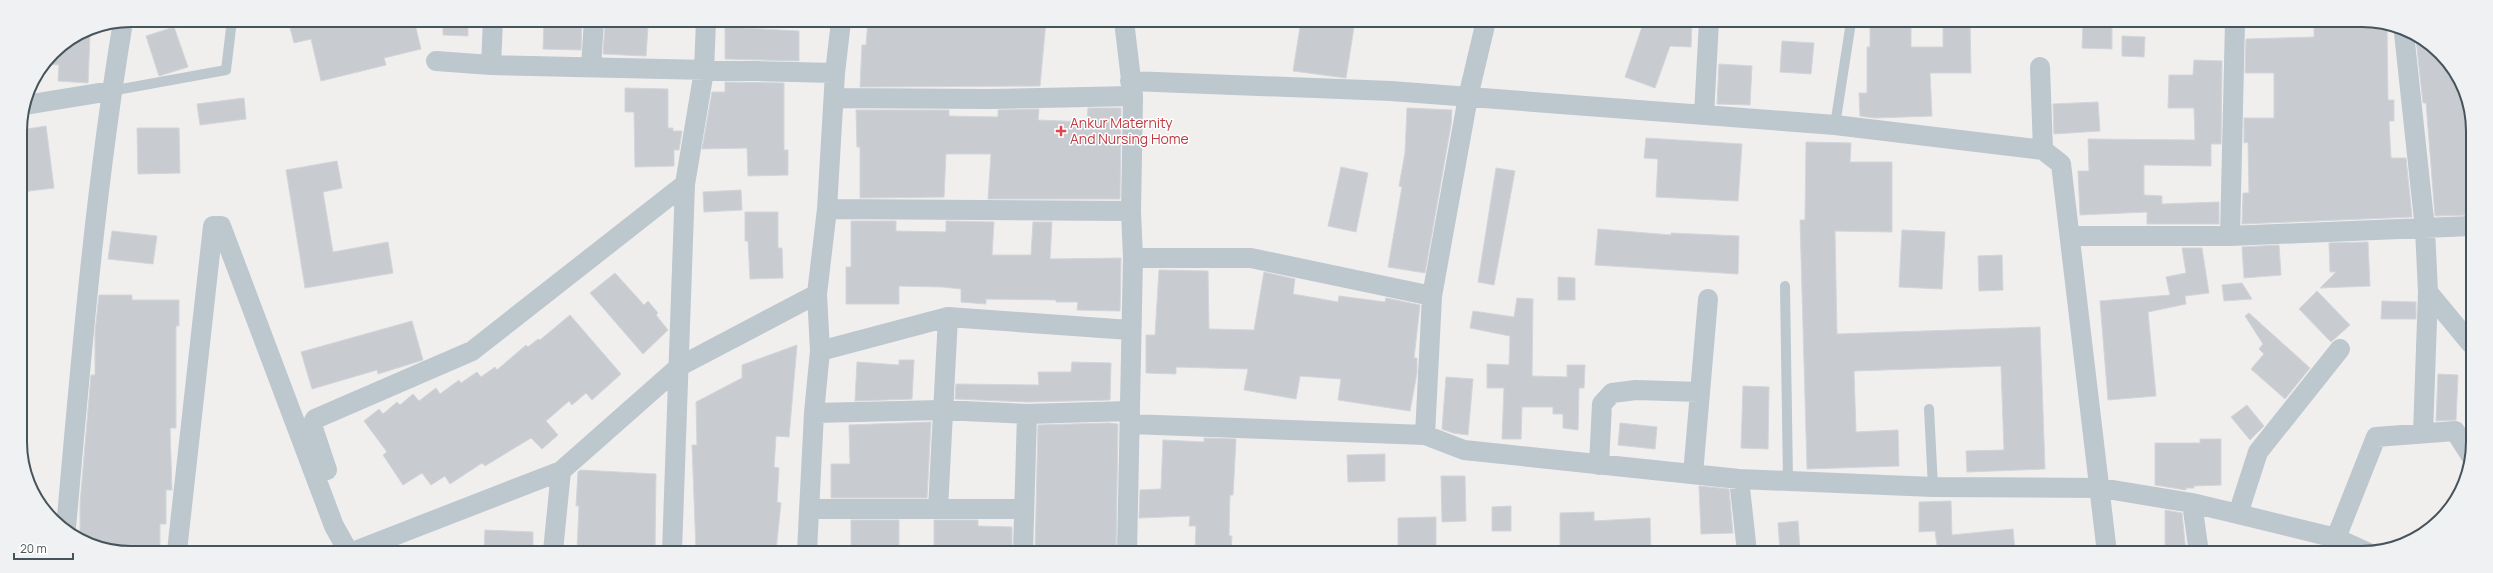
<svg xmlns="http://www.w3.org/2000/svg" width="2493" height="573" font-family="Manrope,sans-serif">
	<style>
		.building { fill: #c8ccd1; stroke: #d2d5da }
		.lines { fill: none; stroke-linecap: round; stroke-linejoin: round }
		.lane { stroke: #bcc7ce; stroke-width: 10 }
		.street { stroke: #bcc7ce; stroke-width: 20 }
		.health-dot { fill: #e0444e; stroke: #fff; stroke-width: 1.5 }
		.labels { text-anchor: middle; stroke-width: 3; stroke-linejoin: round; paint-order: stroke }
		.health-label { font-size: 14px; fill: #be3a42; stroke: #fff; text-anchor: start }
		.rim { fill: none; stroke: #46545c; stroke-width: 2 }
	</style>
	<rect width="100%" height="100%" fill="#f1eeee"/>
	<path class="building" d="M288 20H414L421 49 384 58 386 65 321 81 311 39 294 43Z
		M443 20H468V36L443 35Z
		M544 20H582L581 50 543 49Z
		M868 21H1046L1040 86 860 87 862 45H866Z
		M1301 21H1355L1346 78 1293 71Z
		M1644 21H1692L1691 47 1670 46 1655 88 1625 77Z
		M1870 22H1911V47H1943V22H1970L1971 73H1930L1932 116 1875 118 1860 116 1859 93H1867V47H1870Z
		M2314 22 2387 24 2388 100H2394V121H2389L2391 158H2406L2412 217 2242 224 2243 193H2249L2248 142 2244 143V118H2274V73H2245L2246 39 2314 37Z
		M605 24 648 26 646 56 603 54Z
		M2083 25H2112V49L2082 48Z
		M174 27 188 67 159 76 146 36Z
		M725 27 799 31V61L725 59Z
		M79 35H90L88 83 58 81 59 65 44 64 53 52Z
		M2122 36 2145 37 2144 57 2122 56Z
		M2416 39 2440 52 2471 109V215L2435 216 2426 103H2423Z
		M1782 41 1814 43 1811 74 1780 72Z
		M2194 60 2222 61 2221 144H2211V166L2144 165V195L2162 196V204L2219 202V224H2147V212L2080 215 2078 171H2089L2088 139 2195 140 2194 108H2168L2169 75H2193Z
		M1719 64 1752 66 1750 105 1717 104Z
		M725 82 784 83V150H788V175L748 176 747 148 702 149 712 92H725Z
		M625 88 668 89V128H673V131H682L679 150H674V166L635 167 634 112H625Z
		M244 98 246 119 200 125 197 104Z
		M2098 102 2100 131 2054 134 2053 104Z
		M1088 108H1121L1120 199H988L991 154H946L944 197 860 198V147H857L856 110H949V116L998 117V110L1039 109 1038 120 1087 122Z
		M1407 108 1452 110 1451 125 1425 273 1388 267 1402 187 1399 186 1405 153Z
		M46 126 54 188 21 192 20 130Z
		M137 128H179L180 173 138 174Z
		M1646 138 1742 144 1738 201 1656 197 1658 159 1644 158Z
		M1806 142 1851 143 1850 162H1892V232L1835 231 1837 334 2040 327 2045 469 1967 472 1966 451 2004 450 2001 366 1854 371 1856 432 1898 430 1899 466 1807 469 1800 220H1805Z
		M337 161 342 188 323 192 333 252 388 242 393 273 305 288 286 170Z
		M1341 167 1368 173 1356 232 1328 226Z
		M1496 168 1515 171 1494 285 1478 282Z
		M741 190 742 210 704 212 703 192Z
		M745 212H778V248H782L783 278 750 279 748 241H745Z
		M851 221H896V231L946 232V221L994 222 992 255H1031L1033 222H1052L1050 259 1121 258 1120 311 1077 310 1078 302H1056V300L986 299V304L961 302V289L943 287 899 286V304H846V267H851Z
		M1598 229 1671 235V233L1739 236 1738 274 1595 265Z
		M1902 230 1945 232 1942 289 1899 287Z
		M112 231 157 236 153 264 108 259Z
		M2368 242 2370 286 2320 288 2336 272H2330L2329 243Z
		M2279 245 2281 275 2244 278 2242 247Z
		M2182 248H2202L2209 293 2185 296 2186 304 2148 312 2156 396 2108 400 2100 301 2170 295 2166 277 2186 273Z
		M2002 255 2003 290 1979 291 1978 256Z
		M1159 270 1208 271 1209 329 1254 330 1264 272 1295 279 1293 294 1338 302 1339 296 1385 302 1386 298 1420 305 1414 358H1417V373L1410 411 1338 400 1341 379 1300 376 1296 399 1244 390 1248 369 1176 367V374L1146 373V335H1155Z
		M615 273 644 305 648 301 658 313 656 315 668 330 643 354 590 293Z
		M1558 277 1575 278V300H1558Z
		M2242 283 2252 299 2224 301 2222 285Z
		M2317 291 2350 325 2331 342 2299 309Z
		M99 295H132V300H179V326H176V428H170L172 490H166V524H160V551H109L80 535V504L91 375H95V332Z
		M1517 298 1533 299 1532 376 1567 377V365H1585L1584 388H1579L1578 430 1563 428V414H1553V407H1522L1521 439H1502L1504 388H1487V364L1509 365 1510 336 1470 328 1473 311 1514 317Z
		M2382 301 2416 302V319H2381Z
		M2249 313 2310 368 2285 399 2251 369 2264 354 2259 349 2263 344 2245 316Z
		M570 315 621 374 592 400 586 393 572 405 569 401 546 421 558 435 542 449 531 438 485 466 482 463 450 484 445 476 431 485 422 473 403 485 383 455 387 452 364 421 379 409 383 414 397 402 400 405 413 394 419 401 436 388 440 394 459 380 461 383 477 372 481 377 495 367 497 370 526 345 528 347 538 339 540 340Z
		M412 321 423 360 378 374 377 370 312 389 301 352Z
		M797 345 789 437 776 436 774 467 779 468 777 502 781 503 776 551H696L692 445H697L696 402 742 378V365Z
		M899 360H914L912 399 855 401 857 362 899 365Z
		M1072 362 1111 363 1110 400 1027 402 955 399 956 384 1039 385 1038 372H1071Z
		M2438 374 2458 375 2456 420 2436 421Z
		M1446 377 1473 379 1468 435 1453 433 1442 429Z
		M1743 386 1769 387 1768 449 1741 448Z
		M2247 405 2264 426 2250 440 2231 417Z
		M931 422 927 498H831V464H850L849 425Z
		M1109 423 1118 424 1116 552H1035L1038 425Z
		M1620 423 1657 427 1655 449 1618 445Z
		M1204 438 1236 439 1233 495H1230L1229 536H1232L1231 552H1195L1196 526H1189L1190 516 1139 518 1140 490 1161 489 1163 440 1204 442Z
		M2200 439H2221V485L2194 486V488H2186V490L2155 485V443H2200Z
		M1385 454V481L1348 482 1347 455Z
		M580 470 656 474 655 551 577 549 579 506H576L578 472Z
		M1441 476H1465L1466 521 1442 522Z
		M1699 486 1729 489 1733 533 1701 534Z
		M1951 501 1952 535 2013 529 2015 552H1938L1935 531 1919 532V502Z
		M1511 506V531H1492V507Z
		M2165 510 2182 513 2186 553H2165Z
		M1594 512V521L1650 518 1651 552H1619V546L1560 547V513Z
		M1436 517V552H1398V518Z
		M851 520H899V552H851Z
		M934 520H978V526L1012 527V552H934Z
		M1798 521 1800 552H1780L1778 523Z
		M485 530 533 532V551H484Z"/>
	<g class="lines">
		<path class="lane" d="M111 91 226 70 232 20
			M1835 125 1851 22
			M1785 286 1788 481
			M1929 409 1933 487"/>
		<path class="street" d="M1124 21 1133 96 1131 211 1133 258 1127 552
			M2404 33 2425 229 2428 292 2423 433
			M436 61 491 65 835 73
			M491 65 493 20
			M591 67 594 20
			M2040 67 2043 150
			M1130 81 1391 91 1835 125 2043 150 2061 164 2107 553
			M834 98 989 99 1133 96
			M25 105 111 91
			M1704 115 1709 21
			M827 209 1131 211
			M2070 236H2230L2471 226
			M2230 236 2235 22
			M1133 258H1251L1432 296
			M2428 292 2471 344
			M820 351 948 317 1130 330
			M814 413 942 410 1027 414 1128 411
			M1130 424 1425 435 1464 450 1739 479 1933 487 2101 488 2192 503 2238 514 2336 538 2369 553
			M1425 435 1432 296 1468 97 1486 21
			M1599 465 1602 404 1612 393 1636 390 1700 392
			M327 470 312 425 315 419 472 351 685 184
			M1693 474 1708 299
			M1739 479 1747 552
			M2192 503 2199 553
			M809 509H1024
			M938 509 948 317
			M2238 514 2258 452 2340 349
			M66 528C81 359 95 189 123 22
			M2336 538 2376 437 2455 431 2471 456
			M177 551 213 226H221L334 526 348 551
			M355 551 561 471 680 366 817 294
			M553 551 561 471
			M672 551 685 184 704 71 706 21
			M807 551 814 413 820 351 817 294 827 209 835 73 841 21
			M1023 552 1027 414"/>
	</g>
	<path class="health-dot" d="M1059 125h4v4h4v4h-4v4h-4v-4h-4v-4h4z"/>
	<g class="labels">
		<g class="health-label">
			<text x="1070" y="128">Ankur Maternity<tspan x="1070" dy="16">And Nursing Home</tspan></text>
		</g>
	</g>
	<path d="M0 0H2493V573H0ZM131 27H2362A104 104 0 0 1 2466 131V442A104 104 0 0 1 2362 546H131A104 104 0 0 1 27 442V131A104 104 0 0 1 131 27Z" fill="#f0f1f2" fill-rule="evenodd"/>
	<path class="rim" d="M131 27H2362A104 104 0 0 1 2466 131V442A104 104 0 0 1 2362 546H131A104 104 0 0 1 27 442V131A104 104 0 0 1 131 27Z"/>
	<path d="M14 553v6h59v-6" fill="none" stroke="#46545c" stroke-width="2"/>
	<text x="20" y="553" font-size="12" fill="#46545c" stroke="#ffffff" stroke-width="3" paint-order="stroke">20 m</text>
</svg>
